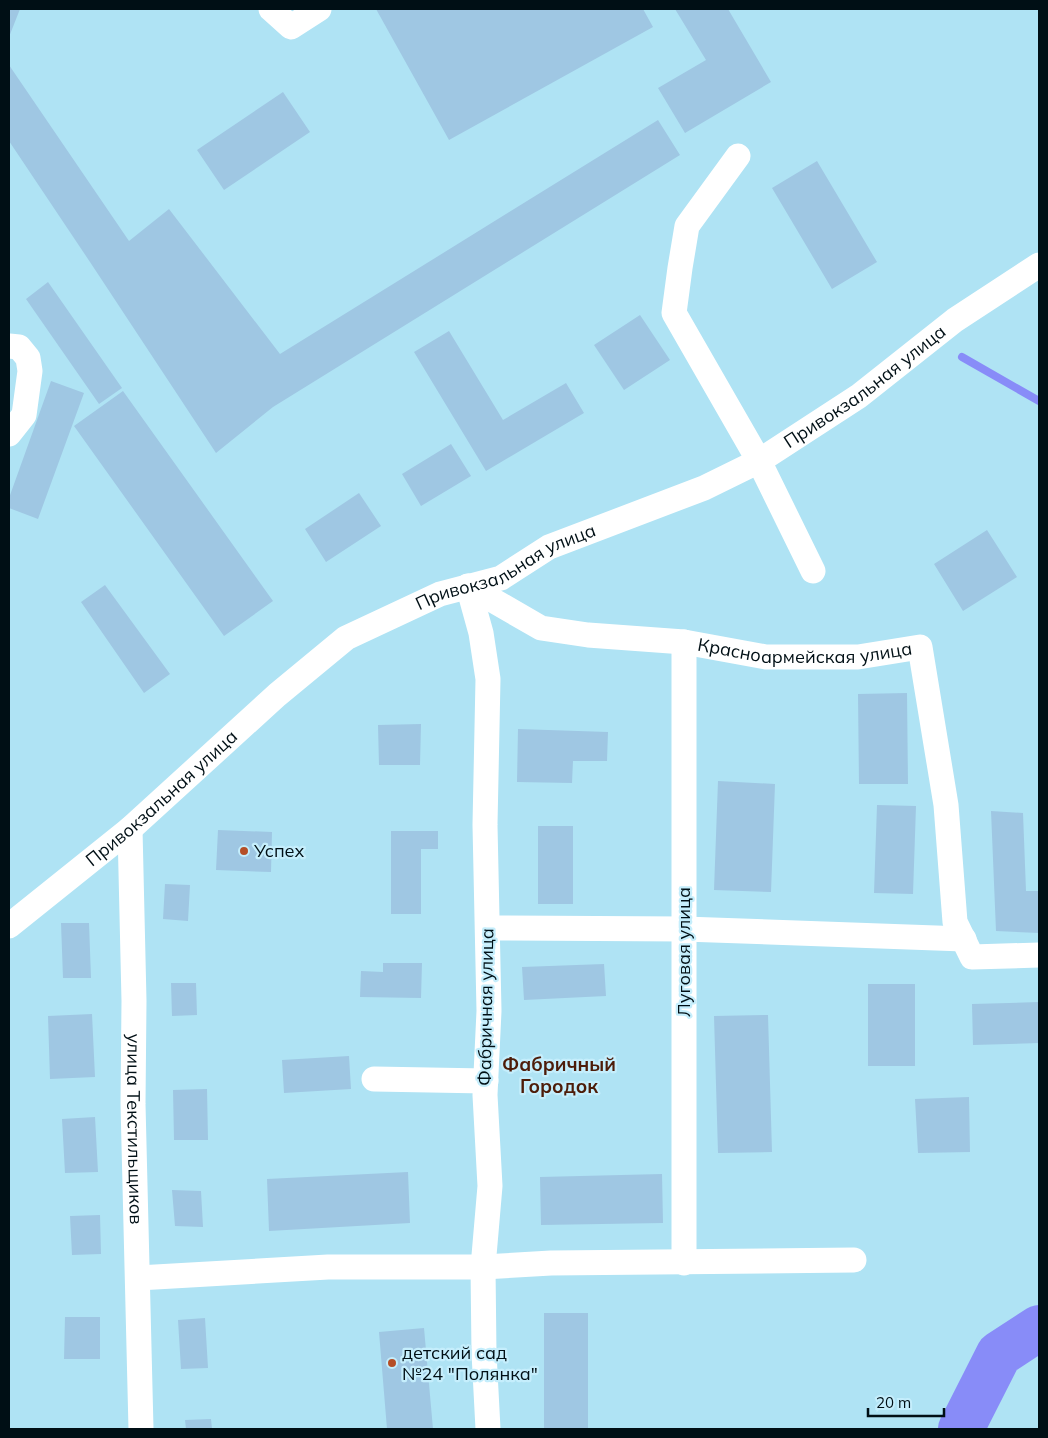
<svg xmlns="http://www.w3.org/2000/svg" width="1048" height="1438" font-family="Mulish,sans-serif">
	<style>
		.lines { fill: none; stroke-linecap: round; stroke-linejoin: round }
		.stream { stroke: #888cf8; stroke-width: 8 }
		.river { stroke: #888cf8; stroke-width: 46 }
		.building { fill: #9fc7e3 }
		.minor { stroke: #fff; stroke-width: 25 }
		.poi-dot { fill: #b54e27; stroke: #c5eefc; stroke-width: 2 }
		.labels { text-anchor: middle; stroke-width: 4.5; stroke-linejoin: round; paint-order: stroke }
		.street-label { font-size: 18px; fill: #000f15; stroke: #c5eefc }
		.poi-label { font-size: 18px; fill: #000f15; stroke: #c5eefc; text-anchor: start }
		.neighbourhood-label { font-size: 19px; font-weight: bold; fill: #4d1c09; stroke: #c5eefc }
	</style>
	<rect width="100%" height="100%" fill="#afe3f4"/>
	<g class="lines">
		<path class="stream" d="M962 357 1039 401"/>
		<path class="river" d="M961 1429 999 1354 1039 1328"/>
	</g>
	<path class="building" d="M9 9H20L9 37Z
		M376 9H643L653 27 449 140Z
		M675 9H728L771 82 685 133 658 88 706 60Z
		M9 65 129 241 169 209 280 354 658 120 680 155 273 407 216 453 90 262 9 141Z
		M283 92 310 132 224 190 197 150Z
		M817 161 877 262 832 289 772 188Z
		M48 282 122 388 99 404 26 299Z
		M640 315 670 360 624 390 594 345Z
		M449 331 503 420 566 383 584 413 486 471 414 352Z
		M51 381 84 393 38 519 9 508V498Z
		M123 391 273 601 224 636 74 426Z
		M451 444 471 476 421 506 402 474Z
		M359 493 381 526 326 562 305 529Z
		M987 530 1017 577 963 611 934 564Z
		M105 585 170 674 144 693 81 602Z
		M907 693 908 784H859L858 694Z
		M421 724 420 765H379L378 725Z
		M518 729 608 732 607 761H573L572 783 517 782Z
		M718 781 775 784 771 892 714 890Z
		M877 805 916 806 913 894 874 893Z
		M991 811 1023 813 1026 891H1039V933L996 931Z
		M538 826H573V904H538Z
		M218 830 272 832 271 872 216 870Z
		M391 831H438V849H421V914H391Z
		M165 884 190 885 188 921 163 919Z
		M61 923H89L91 978H63Z
		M383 963H422L421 998 360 997 361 971 383 972Z
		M604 964 606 996 524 1000 522 967Z
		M171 983H196L197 1015 172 1016Z
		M868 984H915V1066H868Z
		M1039 1002V1043L973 1045 972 1004Z
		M92 1014 95 1077 50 1079 48 1016Z
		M768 1015 772 1152 718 1153 714 1016Z
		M349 1056 351 1089 284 1093 282 1060Z
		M207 1089 208 1140H174L173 1090Z
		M969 1097 970 1152 918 1153 915 1099Z
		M95 1117 98 1172 65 1173 62 1119Z
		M408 1172 410 1223 269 1231 267 1179Z
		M662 1174 663 1223 541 1225 540 1177Z
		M172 1190 201 1191 203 1227 175 1226Z
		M100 1215 101 1254 72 1255 70 1216Z
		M544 1313H588V1429H544Z
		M65 1317H100V1359H64Z
		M205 1318 208 1368 181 1369 178 1320Z
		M424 1328 433 1429H387L379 1332Z
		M211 1419 212 1429H186L185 1420Z"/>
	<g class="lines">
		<g class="minor">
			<path d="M271 9 291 27 319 9"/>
			<path d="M738 156 687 226 680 268 674 313 759 461 813 571"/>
			<path d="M9 346 19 347 28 358 30 371 24 415 9 434"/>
			<path id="s1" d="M468 586 541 628 588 635 684 642 766 657H858L920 647 946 805 955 922 972 957 1039 955"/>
			<path d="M468 586 481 633 488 679 485 825 489 1011 485 1095 490 1186 483 1267 484 1353 488 1429"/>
			<path d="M684 642V1263"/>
			<path id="s2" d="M130 829 134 1001 133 1104 141 1429"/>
			<path id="s3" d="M9 926 130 829 277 695 346 638 440 594 501 578 549 547 704 488 759 461 859 396 955 320 1039 265"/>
			<path d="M488 928 684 929 964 939"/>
			<path d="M374 1079 486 1081"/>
			<path d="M138 1278 328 1267H483L551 1263 854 1260"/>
		</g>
	</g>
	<g class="poi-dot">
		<circle cx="244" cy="851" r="5"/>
		<circle cx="392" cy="1363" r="5"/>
	</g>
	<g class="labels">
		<g class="street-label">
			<text dy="6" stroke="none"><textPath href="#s3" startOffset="1024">Привокзальная улица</textPath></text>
			<text dy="6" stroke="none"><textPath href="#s3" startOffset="619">Привокзальная улица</textPath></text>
			<text dy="6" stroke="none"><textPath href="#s1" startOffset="350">Красноармейская улица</textPath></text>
			<text dy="6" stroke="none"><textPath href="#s3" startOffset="199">Привокзальная улица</textPath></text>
			<text transform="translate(684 952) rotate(-90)" y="6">Луговая улица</text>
			<text transform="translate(486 1007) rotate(-89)" y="6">Фабричная улица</text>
			<text dy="6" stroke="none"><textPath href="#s2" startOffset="300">улица Текстильщиков</textPath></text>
		</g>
		<g class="poi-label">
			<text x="254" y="857">Успех</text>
			<text x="402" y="1359">детский сад<tspan x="402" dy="21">№24 "Полянка"</tspan></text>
		</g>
		<g class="neighbourhood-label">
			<text x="559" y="1071">Фабричный<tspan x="559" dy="22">Городок</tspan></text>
		</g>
	</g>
	<rect width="1048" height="1438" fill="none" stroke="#000f15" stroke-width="20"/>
	<path d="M868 1408v8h76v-8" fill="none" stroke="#000f15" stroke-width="2.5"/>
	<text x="876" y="1408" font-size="15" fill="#000f15" stroke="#c5eefc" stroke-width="4" paint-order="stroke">20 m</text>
</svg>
